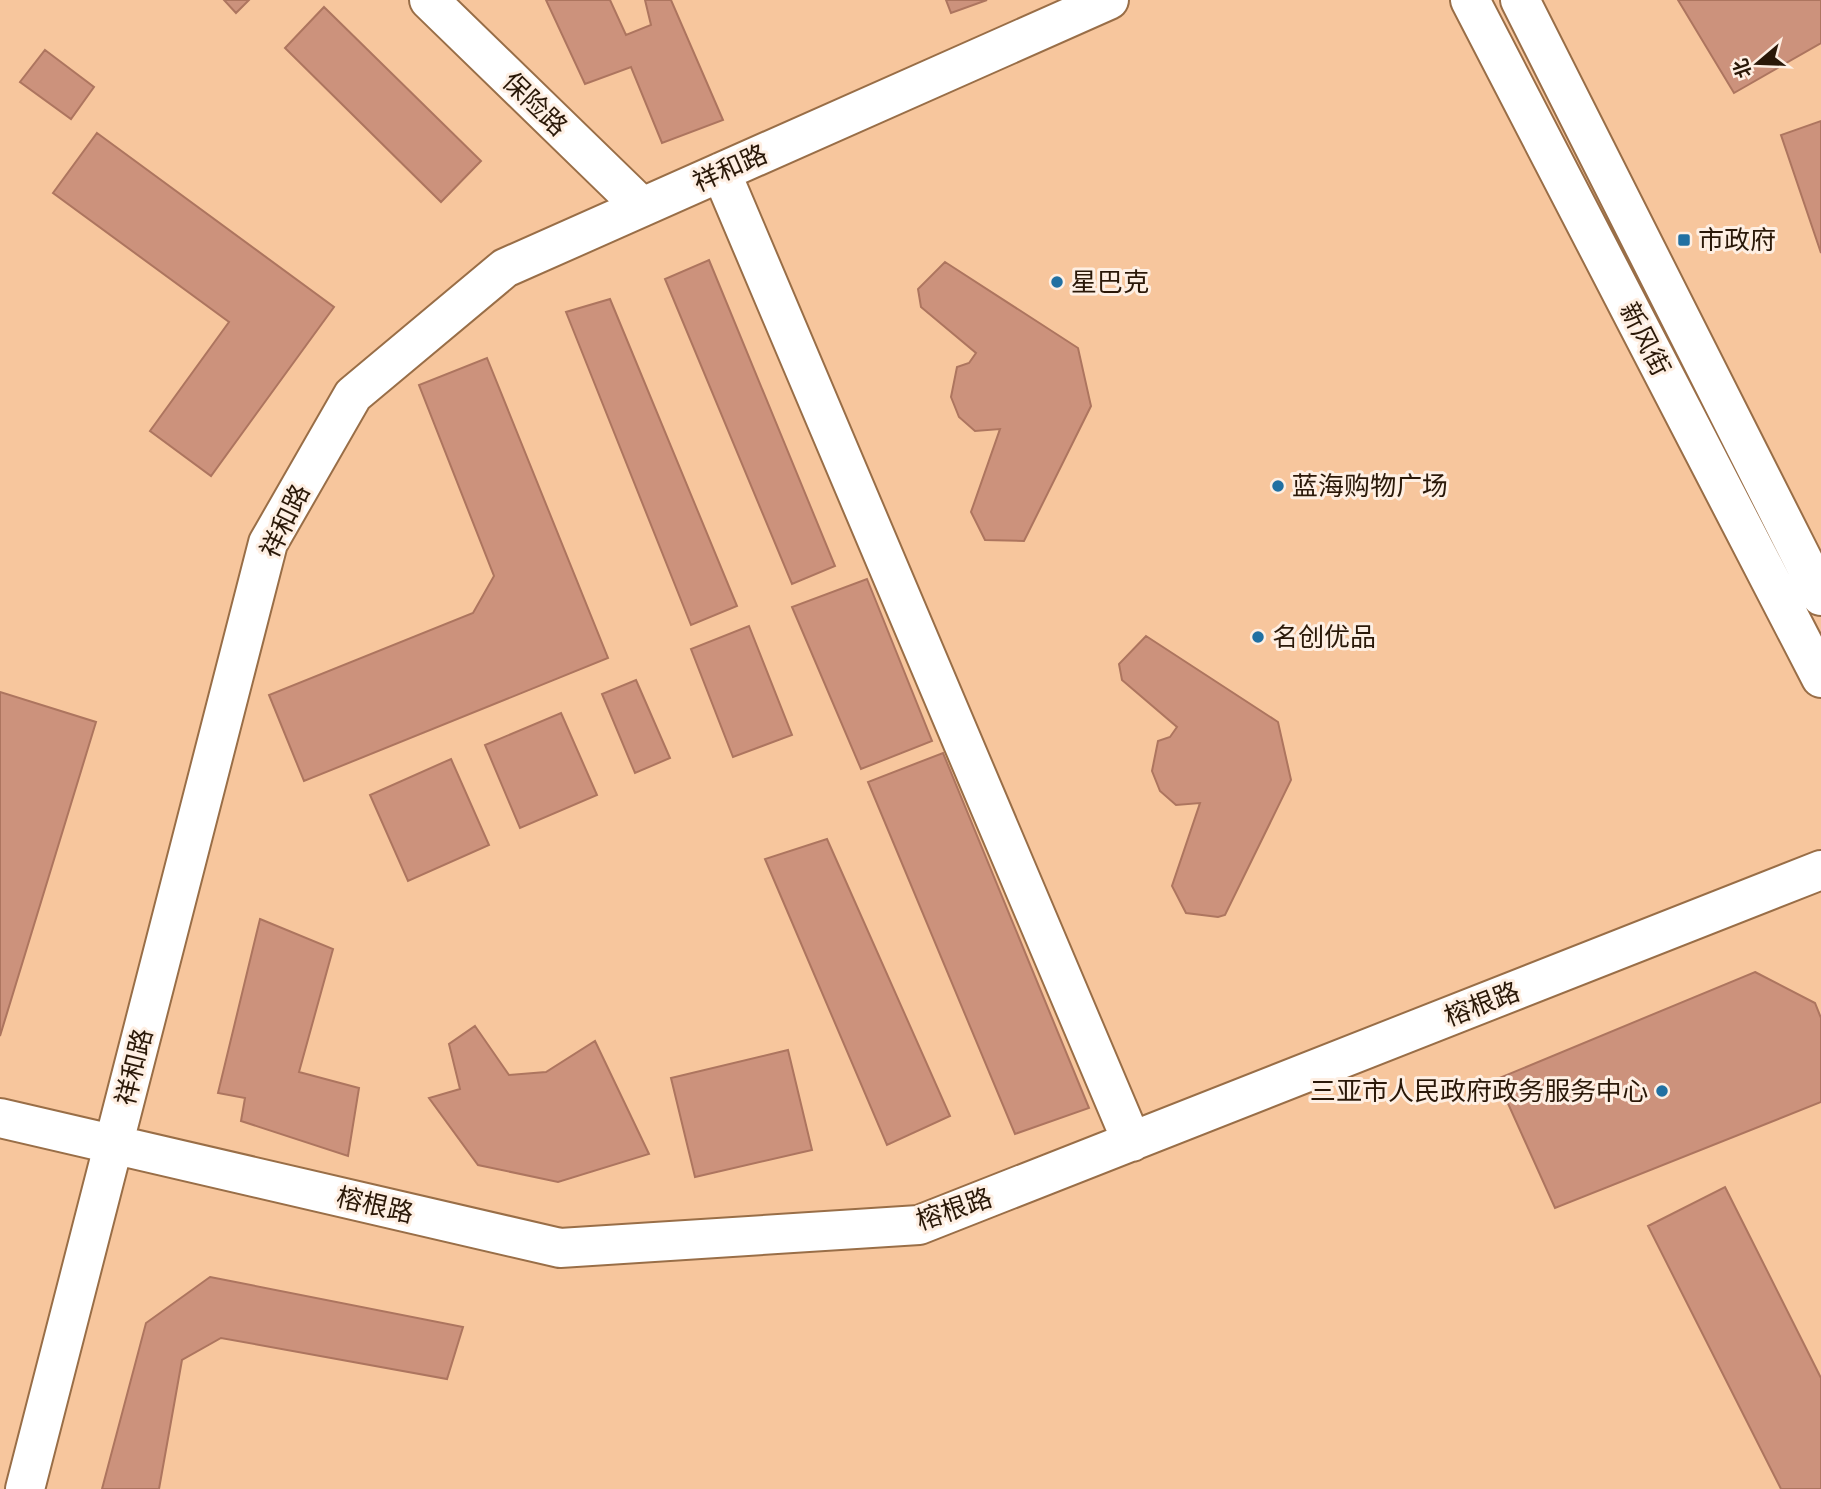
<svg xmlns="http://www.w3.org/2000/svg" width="1821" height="1489" font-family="'Titillium Web','Noto Sans SC',sans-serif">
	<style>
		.building { fill: #cc927c; stroke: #ad755f; stroke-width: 2 }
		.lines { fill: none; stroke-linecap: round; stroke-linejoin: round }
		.minor-casing { stroke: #996e47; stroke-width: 42 }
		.major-casing { stroke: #996e47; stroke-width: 42 }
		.minor { stroke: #fff; stroke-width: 38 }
		.major { stroke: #fff; stroke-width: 38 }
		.poi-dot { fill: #2170a2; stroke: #feefe3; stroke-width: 2.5 }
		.labels { text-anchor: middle; stroke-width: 6; stroke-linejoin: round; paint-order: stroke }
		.street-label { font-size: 26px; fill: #2a1808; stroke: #feefe3 }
		.poi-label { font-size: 26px; fill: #2a1808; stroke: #feefe3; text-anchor: start }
	</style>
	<rect width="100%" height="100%" fill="#f7c69d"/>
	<path class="building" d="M224 0H249L236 13Z
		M546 0H610L626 35 651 25 645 0H671L723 120 662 143 631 67 585 84Z
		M946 0H987L951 13Z
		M1678 0H1821V43L1734 93Z
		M324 7 481 161 441 202 285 48Z
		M45 50 94 87 71 119 20 82Z
		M1821 121V253L1781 135Z
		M97 133 334 307 211 476 150 431 229 322 53 193Z
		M709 260 835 566 792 584 665 279Z
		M945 262 1078 348 1091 406 1024 541 985 540 971 512 1000 429 975 431 959 417 951 397 957 367 969 363 976 353 921 307 918 289Z
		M610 299 737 606 691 625 566 312Z
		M487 358 608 658 304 781 269 695 473 613 494 576 419 385Z
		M867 579 932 741 861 769 792 607Z
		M749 626 792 735 733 757 691 649Z
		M1146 636 1278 722 1291 780 1225 915 1218 917 1186 913 1172 886 1200 803 1176 805 1160 791 1152 771 1158 741 1170 737 1177 727 1122 680 1119 664Z
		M636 680 670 758 635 773 602 694Z
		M0 692 96 722 0 1036Z
		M561 713 597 795 520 828 485 745Z
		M943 753 1089 1108 1015 1134 868 782Z
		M451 759 489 845 408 881 370 795Z
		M827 839 950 1116 887 1145 765 859Z
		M260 919 333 949 299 1072 359 1088 348 1156 241 1121 245 1098 218 1093Z
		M1755 972 1815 1003 1821 1018V1102L1555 1208 1497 1079Z
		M475 1026 509 1075 546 1072 595 1041 649 1154 558 1182 478 1165 429 1098 460 1089 449 1044Z
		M788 1050 812 1150 695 1177 671 1078Z
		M1725 1187 1821 1378V1489H1781L1648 1226Z
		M210 1277 463 1327 447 1379 221 1338 182 1360 159 1489H102L146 1323Z"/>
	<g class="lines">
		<defs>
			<path id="minor" d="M429 0 642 207
				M721 172 1132 1142
				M0 1118 560 1248 919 1225 1821 870
				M25 1489 268 543 353 395 505 268 1109 0"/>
			<path id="major" d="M1470 0 1821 678
				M1520 0 1821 596"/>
		</defs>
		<use href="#minor" class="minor-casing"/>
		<use href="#major" class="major-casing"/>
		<use href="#minor" class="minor"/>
		<use href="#major" class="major"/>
	</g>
	<g class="poi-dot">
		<rect x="1677" y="233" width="14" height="14" rx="3.5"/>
		<circle cx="1057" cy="282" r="7"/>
		<circle cx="1278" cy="486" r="7"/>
		<circle cx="1258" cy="637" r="7"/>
		<circle cx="1662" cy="1091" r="7"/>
	</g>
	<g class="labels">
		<g class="street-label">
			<text transform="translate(535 104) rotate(44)" y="9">保险路</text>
			<text transform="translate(730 168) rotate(-24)" y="9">祥和路</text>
			<text transform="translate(1645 339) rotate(63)" y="9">新风街</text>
			<text transform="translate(285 521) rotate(-64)" y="9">祥和路</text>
			<text transform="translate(1482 1004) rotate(-21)" y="9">榕根路</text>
			<text transform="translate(134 1067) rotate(-76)" y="9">祥和路</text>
			<text transform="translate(375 1205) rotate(13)" y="9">榕根路</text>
			<text transform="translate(954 1209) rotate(-19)" y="9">榕根路</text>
		</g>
		<g class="poi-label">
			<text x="1698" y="249">市政府</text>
			<text x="1071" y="291">星巴克</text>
			<text x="1292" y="495">蓝海购物广场</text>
			<text x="1272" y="646">名创优品</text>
			<text x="1648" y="1100" text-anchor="end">三亚市人民政府政务服务中心</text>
		</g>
	</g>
	<g transform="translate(1758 63) rotate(251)" stroke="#feefe3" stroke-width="5" paint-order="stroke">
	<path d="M0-5L12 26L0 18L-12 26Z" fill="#2a1808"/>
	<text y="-10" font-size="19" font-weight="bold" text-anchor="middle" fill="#2a1808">北</text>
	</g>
</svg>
